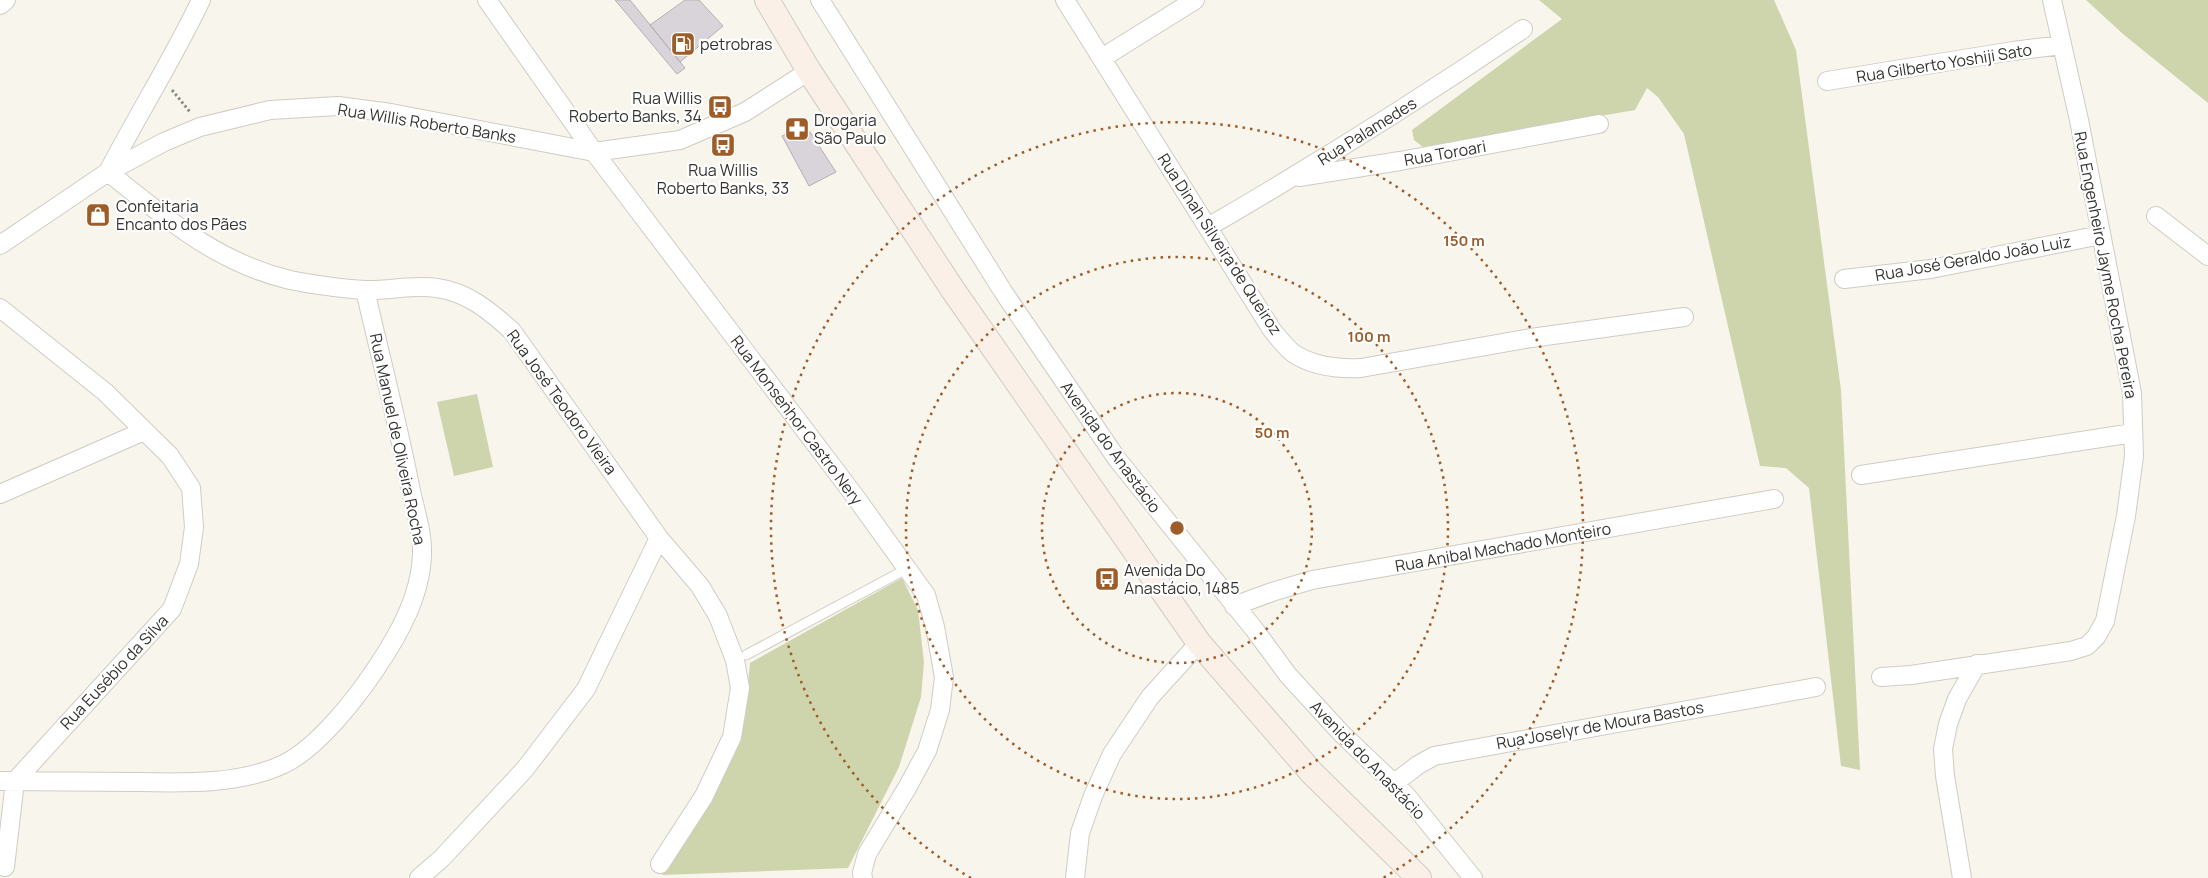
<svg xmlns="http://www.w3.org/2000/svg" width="2208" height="878" font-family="Manrope,sans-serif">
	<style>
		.green { fill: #ced5ad }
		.building { fill: #d9d3da; stroke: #b5afb5 }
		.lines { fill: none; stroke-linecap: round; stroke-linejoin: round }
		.lane-casing { stroke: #cfccc4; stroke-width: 11 }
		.street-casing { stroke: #cfccc4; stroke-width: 20 }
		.secondary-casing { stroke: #cfccc4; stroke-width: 26 }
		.path { stroke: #8d8b86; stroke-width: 3; stroke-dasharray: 2.5 2.5; stroke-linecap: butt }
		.lane { stroke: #fff; stroke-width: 9 }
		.street { stroke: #fff; stroke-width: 18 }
		.secondary { stroke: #fbf0e7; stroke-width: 24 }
		.ring { fill: none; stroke: #9e5c28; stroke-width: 2.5; stroke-dasharray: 2.5 5 }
		.labels { text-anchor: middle; stroke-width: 4.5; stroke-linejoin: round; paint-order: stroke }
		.poi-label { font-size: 16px; fill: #353431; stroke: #fff; text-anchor: start }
		.street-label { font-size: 16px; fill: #353431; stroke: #fff }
		.centre { fill: #9e5c28; stroke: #fff; stroke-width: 2.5 }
		.ring-label { font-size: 15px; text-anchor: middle; font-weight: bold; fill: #9e5c28; stroke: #fff; stroke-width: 4.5; stroke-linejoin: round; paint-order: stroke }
	</style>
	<rect width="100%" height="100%" fill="#f8f5ed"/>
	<path class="green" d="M1539 0H1774L1796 50 1841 390 1860 770 1841 766 1809 488 1786 468 1760 466 1684 134 1658 97 1647 88 1635 110 1423 147 1414 140 1412 130 1562 19Z
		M2086 0H2208V103L2123 34Z
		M477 394 493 467 454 476 437 402Z
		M902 578 918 610 924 662 921 697 899 767 848 868 662 875 734 751 745 720 750 663Z"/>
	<path class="building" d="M615 0H630L685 68 677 74Z
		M685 0H699L723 26 680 62 650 25Z
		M797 128 810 132 836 172 809 186 782 136Z"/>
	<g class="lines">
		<defs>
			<path id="lane" d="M746 655 899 573"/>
			<path id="street" d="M487 0 594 152 854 495 926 595 935 627 944 677 940 710 927 751 907 788 867 854 862 873 863 878
				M820 0 1004 293 1117 459 1254 629 1288 675 1341 733 1405 794 1473 878
				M1065 0 1272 330C1278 337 1285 347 1293 353 1312 366 1338 369 1361 368L1531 338 1684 317
				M0 5 6 0
				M1102 58 1195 0
				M1827 81 2013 51 2062 45
				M108 172C166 218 215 262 290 280 309 284 345 289 365 290 389 291 413 284 437 288 467 292 490 311 512 331L659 538 700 586 718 616 735 660 740 688 732 737 704 796 660 864
				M108 172C138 114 173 59 201 0
				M1299 177 1400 161 1599 124
				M2156 216 2208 256
				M1208 227C1315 165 1420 99 1523 29
				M0 245 108 172 164 142 200 127 270 110 338 106 391 113 594 152 680 140 745 112 809 71
				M1844 279 1931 269 2101 235
				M0 308 105 392 170 456 191 488 194 527 189 564 172 609 15 781 5 867
				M1861 475 2133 433
				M0 494 144 431
				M1234 606 1272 592 1312 580 1774 499
				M1881 677 1911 675 2071 651 2087 646 2096 637 2105 621 2126 516 2134 456 2132 393 2079 120 2052 0
				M0 781C45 781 90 782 135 782 183 783 240 785 284 764 318 747 354 701 375 670 398 636 421 596 422 554 423 532 414 507 410 486 397 420 380 355 365 290
				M1393 784 1418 765 1434 756 1816 687
				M419 878 442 858 525 769 586 689 659 538
				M1075 878 1080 833 1093 796 1112 754 1150 697 1199 643
				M1962 878 1945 776 1943 749 1948 724 1957 699 1977 664"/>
			<path id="secondary" d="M767 0 809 71 953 290 1199 643 1312 773 1419 878"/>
		</defs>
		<use href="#lane" class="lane-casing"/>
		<use href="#street" class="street-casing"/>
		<use href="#secondary" class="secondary-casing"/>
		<path class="path" d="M172 90 190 112"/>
		<use href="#lane" class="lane"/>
		<use href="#street" class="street"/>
		<use href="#secondary" class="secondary"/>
	</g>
	<g class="ring">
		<circle cx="1177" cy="528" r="135"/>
		<circle cx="1177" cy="528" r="271"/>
		<path d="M971 878A406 406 0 1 1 1383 878"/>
	</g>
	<defs>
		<symbol id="fuel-square" viewBox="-11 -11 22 22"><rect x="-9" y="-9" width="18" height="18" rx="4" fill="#9e5c28" stroke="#fff"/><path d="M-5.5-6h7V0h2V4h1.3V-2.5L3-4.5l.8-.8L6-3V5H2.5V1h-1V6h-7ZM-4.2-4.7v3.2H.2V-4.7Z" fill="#fff"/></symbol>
		<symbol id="bus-square" viewBox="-11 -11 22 22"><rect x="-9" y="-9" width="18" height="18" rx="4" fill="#9e5c28" stroke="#fff"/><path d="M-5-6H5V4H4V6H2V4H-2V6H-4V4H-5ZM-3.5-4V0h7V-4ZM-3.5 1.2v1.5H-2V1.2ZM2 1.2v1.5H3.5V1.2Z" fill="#fff"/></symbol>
		<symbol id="pharmacy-square" viewBox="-11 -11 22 22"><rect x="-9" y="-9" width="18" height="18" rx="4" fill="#9e5c28" stroke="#fff"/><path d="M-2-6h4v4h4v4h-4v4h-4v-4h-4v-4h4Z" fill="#fff"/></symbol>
		<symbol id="shop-square" viewBox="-11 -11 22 22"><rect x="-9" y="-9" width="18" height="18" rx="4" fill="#9e5c28" stroke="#fff"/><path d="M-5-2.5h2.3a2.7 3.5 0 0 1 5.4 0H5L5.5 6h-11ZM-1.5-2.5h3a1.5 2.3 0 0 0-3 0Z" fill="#fff"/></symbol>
	</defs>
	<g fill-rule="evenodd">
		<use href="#fuel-square" x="669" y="30" width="28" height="28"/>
		<use href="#bus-square" x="706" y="93" width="28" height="28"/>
		<use href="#pharmacy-square" x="783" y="115" width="28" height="28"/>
		<use href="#bus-square" x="709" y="131" width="28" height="28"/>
		<use href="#shop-square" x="84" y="201" width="28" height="28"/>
		<use href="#bus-square" x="1093" y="565" width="28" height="28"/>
	</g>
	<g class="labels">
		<g class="poi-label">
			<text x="700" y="50">petrobras</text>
			<text x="702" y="104" text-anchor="end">Rua Willis<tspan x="702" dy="18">Roberto Banks, 34</tspan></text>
			<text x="814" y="126">Drogaria<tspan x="814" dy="18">São Paulo</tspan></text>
			<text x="723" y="176" text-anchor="middle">Rua Willis<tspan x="723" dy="18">Roberto Banks, 33</tspan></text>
			<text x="116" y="212">Confeitaria<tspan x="116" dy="18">Encanto dos Pães</tspan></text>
			<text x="1124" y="576">Avenida Do<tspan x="1124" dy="18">Anastácio, 1485</tspan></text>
		</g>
		<g class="street-label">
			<text transform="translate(1944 63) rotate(-9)" y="6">Rua Gilberto Yoshiji Sato</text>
			<text transform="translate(427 123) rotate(9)" y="6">Rua Willis Roberto Banks</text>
			<text transform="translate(1367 131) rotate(-32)" y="6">Rua Palamedes</text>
			<text transform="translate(1445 153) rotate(-10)" y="6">Rua Toroari</text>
			<text transform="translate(1220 244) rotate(57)" y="6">Rua Dinah Silveira de Queiroz</text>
			<text transform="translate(1973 258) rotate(-10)" y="6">Rua José Geraldo João Luiz</text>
			<text transform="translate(2106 265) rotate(79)" y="6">Rua Engenheiro Jayme Rocha Pereira</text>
			<text transform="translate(562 402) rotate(54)" y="6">Rua José Teodoro Vieira</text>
			<text transform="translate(797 420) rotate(53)" y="6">Rua Monsenhor Castro Nery</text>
			<text transform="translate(398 439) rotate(78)" y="6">Rua Manuel de Oliveira Rocha</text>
			<text transform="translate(1111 447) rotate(54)" y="6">Avenida do Anastácio</text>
			<text transform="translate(1503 547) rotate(-10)" y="6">Rua Anibal Machado Monteiro</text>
			<text transform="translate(114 672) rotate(-47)" y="6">Rua Eusébio da Silva</text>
			<text transform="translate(1600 725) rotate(-10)" y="6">Rua Joselyr de Moura Bastos</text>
			<text transform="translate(1368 760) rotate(46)" y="6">Avenida do Anastácio</text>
		</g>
	</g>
	<circle cx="1177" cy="528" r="8" class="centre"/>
	<g class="ring-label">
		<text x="1464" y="246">150 m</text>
		<text x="1369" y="342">100 m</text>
		<text x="1272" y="438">50 m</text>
	</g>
</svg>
